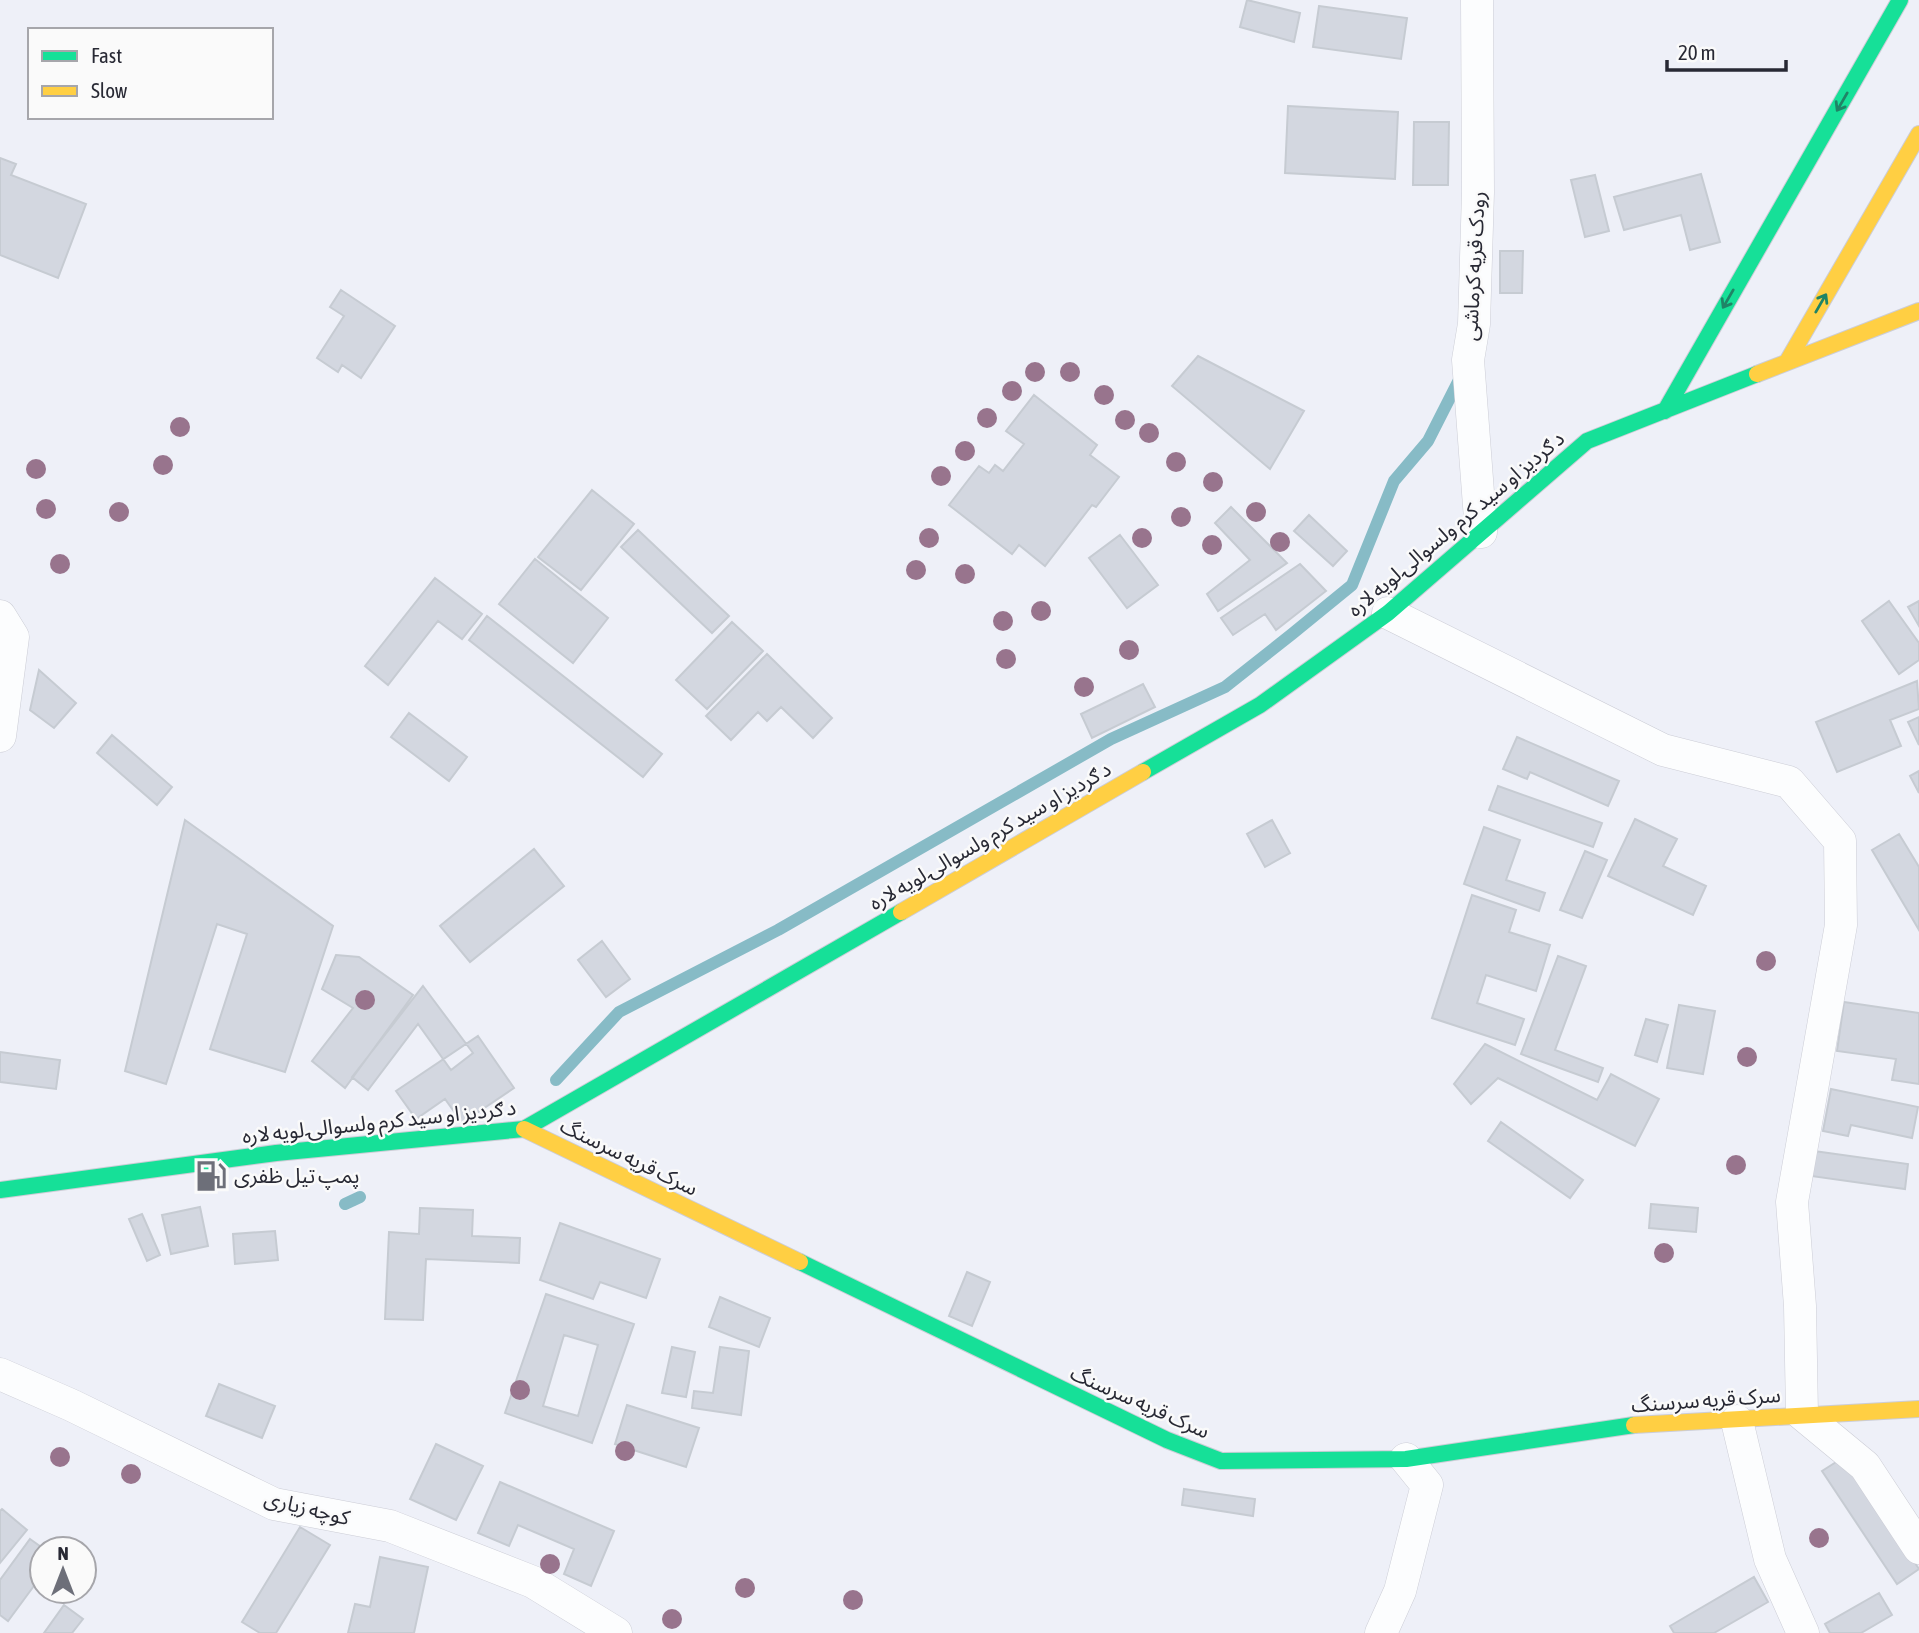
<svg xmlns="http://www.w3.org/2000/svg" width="1919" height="1633" font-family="'Asap Condensed','Noto Sans Arabic',sans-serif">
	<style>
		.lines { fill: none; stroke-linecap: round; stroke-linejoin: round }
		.stream { stroke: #87bbc6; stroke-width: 12 }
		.building { fill: #d3d7e0; stroke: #c6cbd2; stroke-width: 2; fill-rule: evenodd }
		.street-casing { stroke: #cccdd6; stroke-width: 33 }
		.fast-casing { stroke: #cccdd6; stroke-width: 18 }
		.slow-casing { stroke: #cccdd6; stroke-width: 18 }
		.street { stroke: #fcfdfe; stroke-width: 32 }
		.fast { stroke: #16e098; stroke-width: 16 }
		.slow { stroke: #ffcf43; stroke-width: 16 }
		.tree { fill: #98748d }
		.oneway { stroke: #1f8466 }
		.labels { text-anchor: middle; stroke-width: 5; stroke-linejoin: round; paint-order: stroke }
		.street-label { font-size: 21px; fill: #282934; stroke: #fafafa }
		.poi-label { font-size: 21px; fill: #282934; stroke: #fafafa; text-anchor: start }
	</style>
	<rect width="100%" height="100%" fill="#eef0f8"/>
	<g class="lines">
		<path class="stream" d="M556 1080 619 1012 778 930 1111 739 1225 687 1292 634 1352 585 1394 481 1428 441 1462 374
			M345 1204 360 1197"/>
	</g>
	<path class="building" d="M1247 0 1300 13 1294 42 1240 27Z
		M1319 6 1407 18 1401 59 1313 47Z
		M1288 106 1398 112 1395 179 1285 173Z
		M1414 122H1449L1448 185H1413Z
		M0 158 16 164 11 175 86 204 58 278 0 255Z
		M1701 174 1720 242 1690 250 1681 215 1624 230 1614 197Z
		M1595 175 1609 231 1585 237 1571 180Z
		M1500 251H1523L1522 293H1500Z
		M341 290 395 326 361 378 342 365 338 372 317 358 344 316 330 307Z
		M1198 356 1304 411 1270 469 1172 386Z
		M1034 395 1097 445 1090 455 1119 477 1096 507 1092 505 1045 566 1019 545 1012 554 949 505 979 466 989 473 995 465 1003 471 1024 444 1006 431Z
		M592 490 634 524 581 590 538 557Z
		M1231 507 1287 563 1218 611 1207 594 1250 560 1215 523Z
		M1309 515 1347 551 1333 566 1294 531Z
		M638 530 729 616 712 633 621 547Z
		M1120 535 1158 585 1127 608 1089 558Z
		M535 559 608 618 573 663 499 604Z
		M1300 564 1326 591 1276 630 1265 614 1233 635 1221 618Z
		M435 578 482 614 462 639 438 621 388 685 365 666Z
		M1889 601 1919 643V660L1899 674 1862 621Z
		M1919 601V626L1908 607Z
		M487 616 662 754 643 777 469 640Z
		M732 622 763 651 707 709 676 680Z
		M767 654 832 718 813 738 781 707 767 721 758 712 731 740 706 716Z
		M39 670 76 703 54 728 30 710Z
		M1917 681 1919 709 1890 720 1901 746 1837 772 1816 722Z
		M1143 684 1155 707 1092 738 1081 714Z
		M409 713 467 757 449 781 391 737Z
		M1919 717V745L1908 722Z
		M112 735 172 787 157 805 97 753Z
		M1517 737 1619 781 1608 806 1530 772 1527 779 1503 769Z
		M1919 771V793L1910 776Z
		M1498 786 1602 823 1593 847 1489 810Z
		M1635 819 1677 839 1663 866 1706 886 1693 915 1608 876Z
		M185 820 333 926 285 1072 210 1049 247 934 217 924 166 1084 125 1071Z
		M1272 820 1290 853 1265 867 1247 834Z
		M1484 827 1520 840 1506 880 1545 893 1539 911 1464 884Z
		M1899 834 1919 867V930L1872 850Z
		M534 849 564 886 470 962 440 926Z
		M1585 851 1607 860 1582 918 1560 910Z
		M1472 895 1516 910 1509 932 1550 945 1536 991 1486 975 1477 1003 1524 1019 1515 1045 1432 1018Z
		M602 941 630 979 606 997 578 960Z
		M336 955 359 957 413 995 345 1088 312 1061 353 1008 322 989Z
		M1558 956 1586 966 1555 1050 1603 1068 1598 1082 1521 1054Z
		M423 986 473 1053 451 1070 418 1024 368 1090 352 1077Z
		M1844 1002 1919 1013V1084L1892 1080 1896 1059 1837 1051Z
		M1679 1005 1715 1011 1703 1074 1667 1068Z
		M1646 1019 1668 1025 1657 1062 1635 1055Z
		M478 1036 514 1088 462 1123 445 1099 416 1119 396 1091Z
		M1485 1044 1597 1100 1611 1074 1659 1099 1635 1146 1498 1078 1471 1104 1454 1084Z
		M0 1052 60 1060 56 1089 0 1082Z
		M1831 1089 1918 1107 1912 1138 1851 1125 1848 1136 1823 1131Z
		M1501 1122 1583 1180 1570 1198 1488 1141Z
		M1814 1151 1908 1164 1905 1189 1811 1176Z
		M1651 1204 1698 1208 1696 1232 1649 1228Z
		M200 1207 208 1246 171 1254 162 1215Z
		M420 1208 473 1210 472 1236 520 1238 519 1263 426 1259 423 1320 385 1319 389 1232 419 1234Z
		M142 1214 160 1255 147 1261 129 1219Z
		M560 1223 660 1259 646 1298 600 1282 593 1299 540 1280Z
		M275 1231 278 1260 235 1264 233 1234Z
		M967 1272 990 1282 972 1326 949 1316Z
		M546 1294 634 1324 592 1443 505 1413ZM564 1335 598 1345 578 1416 543 1406Z
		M720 1297 770 1318 759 1347 709 1327Z
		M672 1347 695 1352 686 1397 662 1393Z
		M720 1347 749 1351 741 1415 692 1408 694 1391 713 1393Z
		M219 1384 275 1406 262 1438 206 1416Z
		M627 1405 699 1428 686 1467 615 1444Z
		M436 1444 483 1466 456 1520 410 1499Z
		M1844 1457 1919 1569 1897 1584 1822 1471Z
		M500 1482 614 1531 591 1586 564 1574 574 1549 518 1525 509 1546 478 1533Z
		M1184 1489 1255 1499 1253 1516 1182 1505Z
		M2 1509 27 1530 0 1563V1511Z
		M300 1527 330 1545 276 1633H260L242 1622Z
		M30 1539 44 1549 42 1575 8 1621 0 1615V1580Z
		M60 1540 72 1549H53Z
		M380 1557 428 1567 414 1633H348L355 1604 370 1607Z
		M84 1558 93 1565 84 1577Z
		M1754 1577 1768 1602 1714 1633H1674L1670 1626Z
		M1879 1593 1892 1615 1861 1633H1830L1825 1624Z
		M64 1605 83 1619 72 1633H44Z"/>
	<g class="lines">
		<defs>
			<path id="street" d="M1477 0 1478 192 1474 324 1468 360 1481 532
				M1388 613 1663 750 1789 782 1840 841 1841 925 1792 1202 1800 1306 1802 1414 1865 1466 1919 1548
				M0 616 13 637 0 736
				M0 1374 71 1405 274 1504 390 1526 533 1582 616 1633
				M1737 1421 1770 1559 1803 1633
				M1381 1633 1400 1591 1427 1485 1406 1459"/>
			<path id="fast" d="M1665 411 1900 0
				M1143 772 1260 705 1388 613 1587 441 1757 374
				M0 1190 276 1153 524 1129 901 912
				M800 1262 1167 1440 1221 1461 1406 1459 1634 1425"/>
			<path id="slow" d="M1787 362 1919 134
				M1757 374 1919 311
				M901 912 1143 772
				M524 1129 800 1262
				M1634 1425 1919 1409"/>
		</defs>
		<use href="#street" class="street-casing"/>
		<use href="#fast" class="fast-casing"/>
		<use href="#slow" class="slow-casing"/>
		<use href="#street" class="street"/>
		<use href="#fast" class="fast"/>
		<use href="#slow" class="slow"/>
	</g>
	<g class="tree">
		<circle cx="1035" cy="372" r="10"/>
		<circle cx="1070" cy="372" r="10"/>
		<circle cx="1012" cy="391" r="10"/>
		<circle cx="1104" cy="395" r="10"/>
		<circle cx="987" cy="418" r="10"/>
		<circle cx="1125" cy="420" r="10"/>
		<circle cx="180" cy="427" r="10"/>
		<circle cx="1149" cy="433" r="10"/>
		<circle cx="965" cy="451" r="10"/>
		<circle cx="1176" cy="462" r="10"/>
		<circle cx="163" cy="465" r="10"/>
		<circle cx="36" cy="469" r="10"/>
		<circle cx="941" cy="476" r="10"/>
		<circle cx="1213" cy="482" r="10"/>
		<circle cx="46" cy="509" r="10"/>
		<circle cx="119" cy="512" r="10"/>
		<circle cx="1256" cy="512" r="10"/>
		<circle cx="1181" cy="517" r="10"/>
		<circle cx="929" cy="538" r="10"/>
		<circle cx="1142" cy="538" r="10"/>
		<circle cx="1280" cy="542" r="10"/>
		<circle cx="1212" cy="545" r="10"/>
		<circle cx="60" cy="564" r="10"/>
		<circle cx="916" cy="570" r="10"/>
		<circle cx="965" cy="574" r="10"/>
		<circle cx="1041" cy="611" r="10"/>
		<circle cx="1003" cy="621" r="10"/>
		<circle cx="1129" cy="650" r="10"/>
		<circle cx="1006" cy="659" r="10"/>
		<circle cx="1084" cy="687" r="10"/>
		<circle cx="1766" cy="961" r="10"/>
		<circle cx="365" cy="1000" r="10"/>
		<circle cx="1747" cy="1057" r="10"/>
		<circle cx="1736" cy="1165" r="10"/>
		<circle cx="1664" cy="1253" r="10"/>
		<circle cx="520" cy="1390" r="10"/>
		<circle cx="625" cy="1451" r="10"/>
		<circle cx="60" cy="1457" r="10"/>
		<circle cx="131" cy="1474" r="10"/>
		<circle cx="1819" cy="1538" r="10"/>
		<circle cx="550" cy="1564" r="10"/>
		<circle cx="745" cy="1588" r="10"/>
		<circle cx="853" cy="1600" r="10"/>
		<circle cx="672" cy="1619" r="10"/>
	</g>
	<defs><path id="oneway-shaft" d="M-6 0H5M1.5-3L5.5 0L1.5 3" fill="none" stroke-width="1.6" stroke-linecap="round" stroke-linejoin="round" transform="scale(1.75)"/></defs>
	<g class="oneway">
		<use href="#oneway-shaft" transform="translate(1842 102) rotate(120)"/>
		<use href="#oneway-shaft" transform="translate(1728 299) rotate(120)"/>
		<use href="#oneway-shaft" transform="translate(1821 303) rotate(-60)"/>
	</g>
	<defs>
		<symbol id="fuel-bare" viewBox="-9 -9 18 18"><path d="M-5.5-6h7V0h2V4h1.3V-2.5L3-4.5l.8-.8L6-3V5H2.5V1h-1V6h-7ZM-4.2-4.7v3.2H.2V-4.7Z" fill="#6d6f79" stroke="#fafafa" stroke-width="2.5" paint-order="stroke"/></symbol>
	</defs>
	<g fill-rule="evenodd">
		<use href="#fuel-bare" x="189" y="1154" width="44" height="44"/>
	</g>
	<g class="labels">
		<g class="street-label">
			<text transform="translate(1474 266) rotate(-87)" y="7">رودک قریه کرماشی</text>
			<text transform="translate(1456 524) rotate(-40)" y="7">د ګردیز او سید کرم ولسوالۍ لویه لاره</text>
			<text transform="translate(990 836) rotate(-30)" y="7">د ګردیز او سید کرم ولسوالۍ لویه لاره</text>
			<text transform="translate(379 1122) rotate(-6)" y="7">د ګردیز او سید کرم ولسوالۍ لویه لاره</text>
			<text transform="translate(629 1157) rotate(26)" y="7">سرک قریه سرسنگ</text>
			<text transform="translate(1706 1400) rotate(-4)" y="7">سرک قریه سرسنگ</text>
			<text transform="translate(1140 1402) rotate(24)" y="7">سرک قریه سرسنگ</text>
			<text transform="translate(307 1508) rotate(14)" y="7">کوچه زیاری</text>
		</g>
		<g class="poi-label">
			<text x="234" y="1183">پمپ تیل ظفری</text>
		</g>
	</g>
	<rect x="28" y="28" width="245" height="91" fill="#fafafa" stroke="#a6a6ab" stroke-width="2"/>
	<rect x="42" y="51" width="35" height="10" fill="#16e098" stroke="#a6a6ab" stroke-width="2"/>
	<text x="91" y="63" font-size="21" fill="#282934">Fast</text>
	<rect x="42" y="86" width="35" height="10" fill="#ffcf43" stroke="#a6a6ab" stroke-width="2"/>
	<text x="91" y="98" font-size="21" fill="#282934">Slow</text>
	<g transform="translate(63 1570)"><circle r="33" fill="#fafafa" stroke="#a6a6ab" stroke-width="2"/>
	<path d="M0-5L12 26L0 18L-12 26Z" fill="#6d6f79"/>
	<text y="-10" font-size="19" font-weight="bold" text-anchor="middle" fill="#282934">N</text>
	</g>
	<path d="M1667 60v10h119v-10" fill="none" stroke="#282934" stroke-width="3.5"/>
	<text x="1678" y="60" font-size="21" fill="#282934" stroke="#fafafa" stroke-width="5" paint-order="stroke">20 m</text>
</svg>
